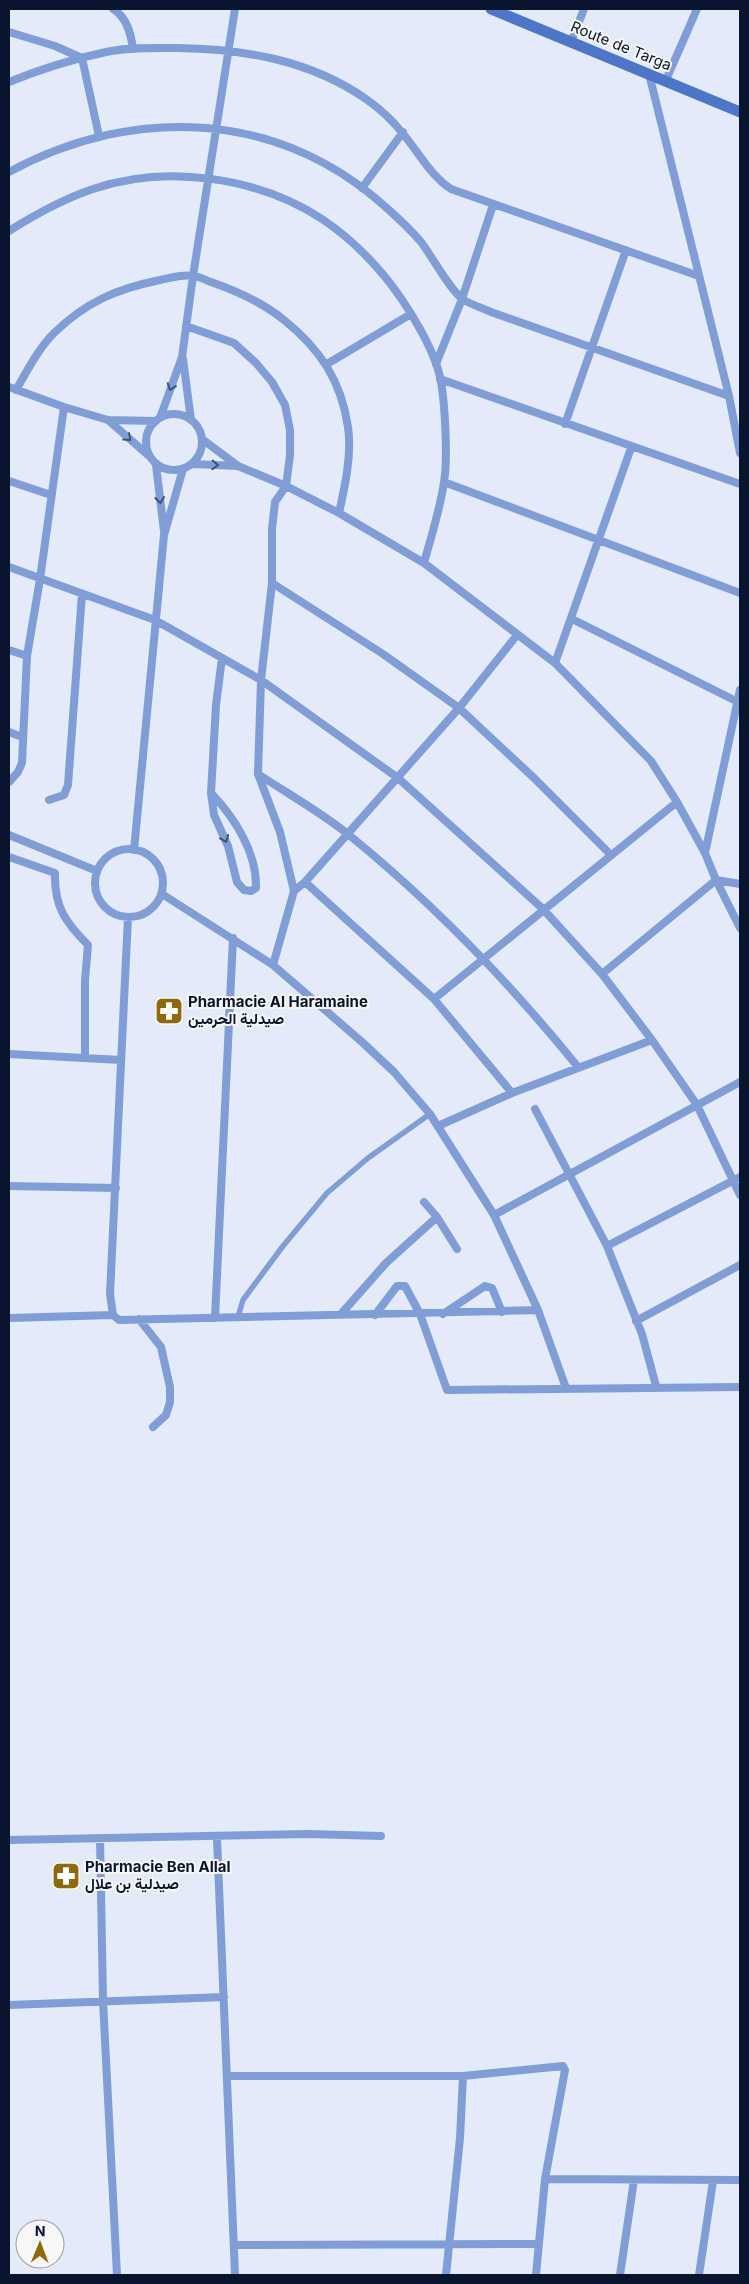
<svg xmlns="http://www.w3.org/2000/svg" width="749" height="2284" font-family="Inter,Vazirmatn,sans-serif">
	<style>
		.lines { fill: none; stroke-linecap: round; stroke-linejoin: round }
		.pedestrian { stroke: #809dd6; stroke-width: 5.5 }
		.minor { stroke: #809dd6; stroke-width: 8 }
		.secondary { stroke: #4d75c8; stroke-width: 11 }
		.oneway { stroke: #3f5279 }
		.labels { text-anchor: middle; stroke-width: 4; stroke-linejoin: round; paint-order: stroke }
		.street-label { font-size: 15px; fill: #09152d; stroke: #f7f7f7 }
		.poi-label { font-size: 15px; font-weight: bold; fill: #09152d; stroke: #f7f7f7; text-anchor: start }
	</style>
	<rect width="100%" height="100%" fill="#e3eaf8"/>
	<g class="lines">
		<path class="pedestrian" d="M238 1317 243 1300 283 1246 327 1193 368 1158 430 1114"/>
		<path class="minor" d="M113 9C127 17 131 34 133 49
			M9 32 55 46 82 58 99 136
			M571 42 584 9
			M649 74 729 396 740 453
			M666 80 697 9
			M9 82C41 69 73 59 106 52 130 47 155 48 178 48 244 49 310 60 366 99 379 108 394 122 404 135 419 153 431 176 451 189L699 276
			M9 172C135 104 281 110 389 210 400 220 412 231 421 242 432 256 450 291 464 300 472 305 483 308 491 312L729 396
			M362 188 403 132
			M9 231C36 214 63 199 93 189 166 164 258 177 322 219 346 235 368 256 386 278 406 303 433 346 440 377 445 400 448 459 444 482 440 510 431 537 424 563
			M186 326 234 343 256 363 272 382 285 405 290 430V455L286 486 275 502 272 529V583L261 680 258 774 280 832 294 891 273 965
			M183 359 191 420
			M327 364 411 314
			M436 364 462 299 493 205
			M440 379 740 484
			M9 387 64 407 108 420 156 421
			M16 390C27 371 38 349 54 333 86 302 116 289 160 280 170 278 183 274 193 276 199 276 205 280 211 282 237 291 262 302 284 320 320 349 341 380 348 427 352 455 345 486 339 513
			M146 442a28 28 0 1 1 56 0a28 28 0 1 1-56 0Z
			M160 418 182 357 193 276 235 9
			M108 420 148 455
			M565 424 626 250
			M202 439 238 466 286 486 339 513 424 563 555 663 651 761 677 802 705 853 716 880 740 928
			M192 464 238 466
			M156 465 164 531
			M9 481 51 495
			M444 482 740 593
			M9 567 155 620 261 680 398 778 543 909 602 974 652 1040 697 1105 740 1195
			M272 583 383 654 459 708 534 778 611 855
			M572 619 738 702
			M9 650 27 656
			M555 663 631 448
			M9 732 22 737
			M258 774C288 794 321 812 349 835 434 904 509 982 578 1067
			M9 782 18 772 22 763 27 656 40 579 64 407
			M211 793C235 818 257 853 256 888L251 891 244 890 237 882 228 846 214 815 211 793 216 705 222 658
			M49 800 64 795 68 785 82 594
			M9 835 97 871
			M95 883a34 34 0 1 1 68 0a34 34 0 1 1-68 0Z
			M134 850 164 535 183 469
			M705 853 740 690
			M9 857 55 873C54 906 65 922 88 945L85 980V1056
			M305 882 434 999 512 1093
			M294 891 305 882 459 708 517 635
			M162 894 273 965 362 1042 394 1072 430 1114 494 1215 538 1310 566 1388
			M128 917 110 1294 113 1315 119 1320 538 1310
			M602 974 716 880 740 884
			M434 999 677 802
			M9 1054 121 1060
			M535 1109 607 1246 642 1334 656 1386
			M438 1126 512 1093 652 1040
			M9 1186 116 1188
			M424 1202 437 1217 457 1249
			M494 1215 740 1082
			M607 1246 740 1177
			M341 1314 386 1263 437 1217
			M443 1314 485 1286 492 1288 502 1312
			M375 1315 397 1286H405L420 1314 447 1390 740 1387
			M9 1318 113 1315
			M215 1318 233 938
			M139 1319 161 1347 170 1387V1402L166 1415 153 1427
			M636 1321 740 1265
			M100 1838 103 2001 117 2275
			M217 1838 235 2275
			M9 1840 309 1834 381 1836
			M9 2005 224 1997
			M228 2076H463L563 2066 565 2070 545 2179 536 2275
			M545 2179 740 2180
			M234 2245 538 2244
			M446 2275 460 2138 463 2076
			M620 2275 634 2180
			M699 2275 713 2181"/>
		<path class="secondary" d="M491 9 740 112"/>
	</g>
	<defs><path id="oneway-chevron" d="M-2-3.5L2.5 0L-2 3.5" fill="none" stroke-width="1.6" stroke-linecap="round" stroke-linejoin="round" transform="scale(1.25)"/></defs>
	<g class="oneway">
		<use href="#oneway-chevron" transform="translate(171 387) rotate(110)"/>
		<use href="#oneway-chevron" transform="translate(128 438) rotate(42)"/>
		<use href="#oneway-chevron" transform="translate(215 465) rotate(3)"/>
		<use href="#oneway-chevron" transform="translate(160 500) rotate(83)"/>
		<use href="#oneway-chevron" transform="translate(225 839) rotate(68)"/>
	</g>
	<defs>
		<symbol id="pharmacy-square" viewBox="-11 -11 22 22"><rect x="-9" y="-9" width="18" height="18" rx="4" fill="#8d690c" stroke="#f7f7f7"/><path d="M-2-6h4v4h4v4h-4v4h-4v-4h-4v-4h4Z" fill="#fff"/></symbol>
	</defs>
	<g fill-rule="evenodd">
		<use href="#pharmacy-square" x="153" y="995" width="32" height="32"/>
		<use href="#pharmacy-square" x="50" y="1860" width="32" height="32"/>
	</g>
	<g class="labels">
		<g class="street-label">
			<text transform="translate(621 46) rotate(22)" y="5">Route de Targa</text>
		</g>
		<g class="poi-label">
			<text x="188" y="1007">Pharmacie Al Haramaine<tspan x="188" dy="17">صيدلية الحرمين</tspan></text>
			<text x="85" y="1872">Pharmacie Ben Allal<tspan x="85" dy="17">صيدلية بن علال</tspan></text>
		</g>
	</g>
	<rect width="749" height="2284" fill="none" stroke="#09152d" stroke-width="20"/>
	<g transform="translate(40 2244) rotate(1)"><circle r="24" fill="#f7f7f7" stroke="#989da6"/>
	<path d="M0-4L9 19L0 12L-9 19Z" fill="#8d690c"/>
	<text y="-8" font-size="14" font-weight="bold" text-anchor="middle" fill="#09152d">N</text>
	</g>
</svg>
